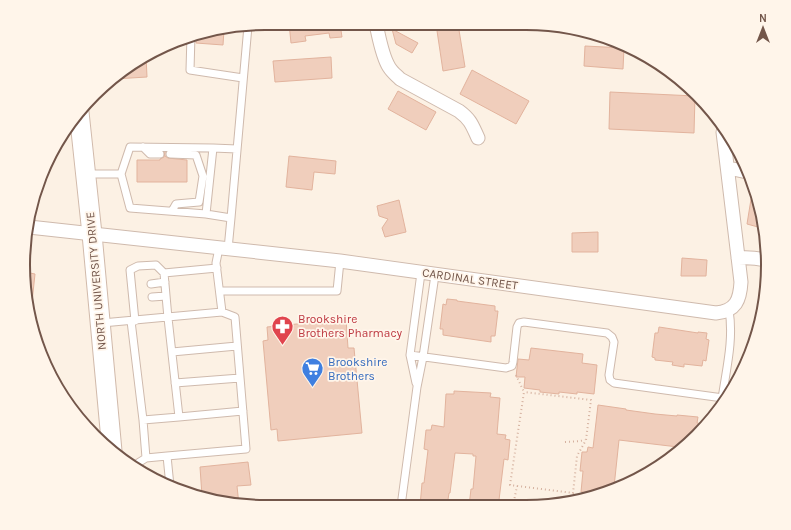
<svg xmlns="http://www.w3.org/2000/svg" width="791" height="530" font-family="Karla,sans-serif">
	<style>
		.building { fill: #f0cebc; stroke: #e2b39d }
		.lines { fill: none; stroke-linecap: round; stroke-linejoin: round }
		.service-casing { stroke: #cfbaad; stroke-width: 9 }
		.minor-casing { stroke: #cfbaad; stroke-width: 15 }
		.secondary-casing { stroke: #d1baab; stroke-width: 21 }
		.path { stroke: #d5b19f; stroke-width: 2; stroke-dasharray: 1 3; stroke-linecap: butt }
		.service { stroke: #fff; stroke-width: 7 }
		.minor { stroke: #fff; stroke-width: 13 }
		.secondary { stroke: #fff; stroke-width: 19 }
		.labels { text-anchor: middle; stroke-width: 3.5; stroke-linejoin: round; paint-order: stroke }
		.street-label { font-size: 12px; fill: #73564a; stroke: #fff5ea }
		.health-label { font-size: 12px; fill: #be3a42; stroke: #fff5ea; text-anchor: start }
		.shop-label { font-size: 12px; fill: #366cbe; stroke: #fff5ea; text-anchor: start }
		.rim { fill: none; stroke: #73564a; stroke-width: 2 }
	</style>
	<rect width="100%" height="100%" fill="#fcf1e4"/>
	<path class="building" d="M289 23 340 24 342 37 330 38 329 33 305 36 306 41 291 43Z
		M436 24H458L465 67 443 71Z
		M392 29 418 43 412 53 396 44Z
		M224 30 223 45 196 43V34Z
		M585 46 624 48 623 69 584 66Z
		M146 56 147 77 114 79 130 64Z
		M331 57 332 78 275 82 273 61Z
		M472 70 529 101 516 124 460 94Z
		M398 91 436 112 426 130 388 109Z
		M610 92 695 96 694 133 609 129Z
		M165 152V156L168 158 187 160V182H137V160H160V159L164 157Z
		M289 156 336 161 335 174 314 172 312 190 286 187Z
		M752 193 760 220 758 227 747 224Z
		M399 200 406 232 385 237 382 228 388 219 379 216 377 206Z
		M598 232V252H572V233Z
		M682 258 707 260 706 276H681Z
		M25 272 35 274 32 302H27Z
		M447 299 457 300V301L495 306V311H498L495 336H491V342L443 335V329H440L443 304 446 305Z
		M346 319 348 348H354L362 433 278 441 277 429 271 430 263 341 268 340 267 327Z
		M659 327 698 333V332L707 333 706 339 709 340 706 361 703 360 702 366 684 364V367L672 365 673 362 655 360V358L652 357 655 333H658Z
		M531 348 583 354 582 363 597 365 594 394 577 392V394L559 392V394L540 392V390L524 388 525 377H516L518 359 529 360Z
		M454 391 491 393 490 397 500 398 497 434 506 435 505 439 510 440 508 460 504 459 499 500H497V506H469L471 489H473L476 456H473V454L455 453 450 493H449L447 506H420L422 483H424L428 450 424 449 426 430H431L432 425 444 427 446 394H454Z
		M598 405 626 409V410L655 414 677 416V415L698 417 697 423 708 425 678 447 619 440 614 487 583 496V492H581L583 471H580L582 452H587L588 447 593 448Z
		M248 462 251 485 237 486 239 505H233L202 496 200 467Z"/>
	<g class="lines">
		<defs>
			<path id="service" d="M191 35 190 70 243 78
				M143 147 150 154H160
				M213 148 237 149
				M170 154 196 155 203 176 199 202 176 204 172 211
				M86 174H121L130 147 213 148 206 214 130 208 121 174
				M206 214 231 218 248 26
				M228 249 231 218
				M151 284 165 282
				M220 291H337L340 261
				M152 297 166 296
				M131 321 143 420 179 417 168 318 164 273
				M135 321 130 270 138 266 156 265 164 273 217 268
				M102 323 222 312 216 263 219 248
				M172 352 237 346
				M410 355 506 368 512 366 513 362 517 327 519 323 524 322 607 333 612 337 614 342 609 375 610 380 614 383 723 398
				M175 383 240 378
				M416 383 410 355 421 273
				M722 399C726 370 734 340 729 310
				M179 417 243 411
				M167 456 246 449 235 317 222 312
				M146 458 167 456 170 486
				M138 469V463L146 458 143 420
				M401 506 417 387 423 357 435 275"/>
			<path id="minor" d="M376 24C379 37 382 56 389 67 392 72 396 75 400 79L459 111C471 120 472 125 478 138
				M728 170 733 169 747 172
				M29 227 340 261 716 313C736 311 740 300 741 282L723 132
				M738 258C748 257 757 258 766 260"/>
			<path id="secondary" d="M79 112 92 234 112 451"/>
		</defs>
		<use href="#service" class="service-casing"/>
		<use href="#minor" class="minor-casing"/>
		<use href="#secondary" class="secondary-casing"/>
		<path class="path" d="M516 375 524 392 510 485 573 493 577 456 586 440 591 400 524 392
			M565 442 580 441 585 440
			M513 506 517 486"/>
		<use href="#service" class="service"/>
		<use href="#minor" class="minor"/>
		<use href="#secondary" class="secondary"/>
	</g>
	<defs>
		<symbol id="pharmacy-pin" viewBox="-11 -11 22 30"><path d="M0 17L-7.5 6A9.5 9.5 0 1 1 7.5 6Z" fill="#e0444e" stroke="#fff5ea"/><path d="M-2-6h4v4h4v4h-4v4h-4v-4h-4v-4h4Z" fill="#fff"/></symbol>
		<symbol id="supermarket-pin" viewBox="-11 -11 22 30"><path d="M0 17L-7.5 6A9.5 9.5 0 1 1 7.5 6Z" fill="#3f7fe0" stroke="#fff5ea"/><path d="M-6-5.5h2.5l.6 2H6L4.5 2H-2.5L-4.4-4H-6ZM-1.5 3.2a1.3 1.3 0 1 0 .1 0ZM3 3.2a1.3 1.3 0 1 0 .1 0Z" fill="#fff"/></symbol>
	</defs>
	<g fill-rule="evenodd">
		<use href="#pharmacy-pin" x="270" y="314" width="25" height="34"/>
		<use href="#supermarket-pin" x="300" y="356" width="25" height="34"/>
	</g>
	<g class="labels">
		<g class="street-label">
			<text transform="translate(470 279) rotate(8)" y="4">CARDINAL STREET</text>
			<text transform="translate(96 281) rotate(-95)" y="4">NORTH UNIVERSITY DRIVE</text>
		</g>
		<g class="health-label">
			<text x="298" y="323">Brookshire<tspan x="298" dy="14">Brothers Pharmacy</tspan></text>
		</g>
		<g class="shop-label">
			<text x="328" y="366">Brookshire<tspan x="328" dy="14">Brothers</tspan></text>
		</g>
	</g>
	<path d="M0 0H791V530H0ZM265 30H526A235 235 0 0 1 761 265V265A235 235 0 0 1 526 500H265A235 235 0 0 1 30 265V265A235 235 0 0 1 265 30Z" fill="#fff5ea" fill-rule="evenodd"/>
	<path class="rim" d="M265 30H526A235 235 0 0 1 761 265V265A235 235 0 0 1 526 500H265A235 235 0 0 1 30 265V265A235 235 0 0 1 265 30Z"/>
	<g transform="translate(763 28)" stroke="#fff5ea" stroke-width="3" paint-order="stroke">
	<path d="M0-3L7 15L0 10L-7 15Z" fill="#73564a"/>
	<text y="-6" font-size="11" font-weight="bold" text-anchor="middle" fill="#73564a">N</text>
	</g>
</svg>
